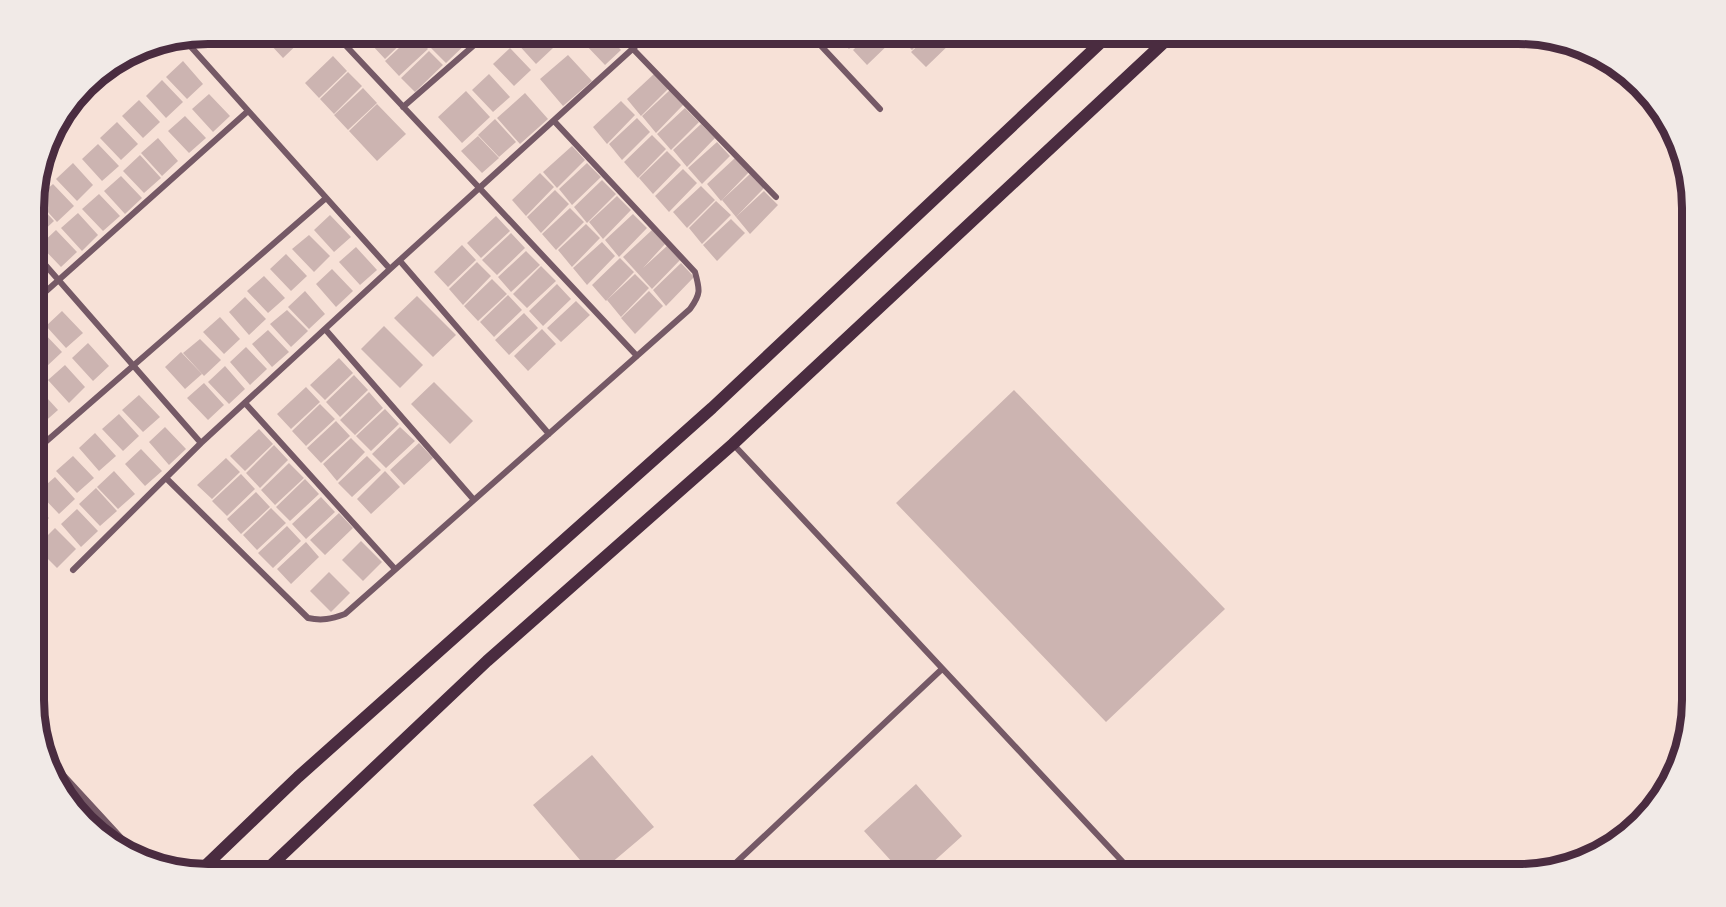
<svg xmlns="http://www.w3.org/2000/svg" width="1726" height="907" font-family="'Roboto Condensed',sans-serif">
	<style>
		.building { fill: #ccb4b1 }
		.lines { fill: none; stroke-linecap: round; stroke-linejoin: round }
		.minor { stroke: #755966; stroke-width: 6 }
		.tertiary { stroke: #755966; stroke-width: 10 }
		.secondary { stroke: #4a2c40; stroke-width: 12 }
		.rim { fill: none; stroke: #4a2c40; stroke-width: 8 }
	</style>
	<rect width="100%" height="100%" fill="#f7e1d7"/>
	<path class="building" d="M279 33H309L283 58 269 43Z
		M360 33H412L385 59 371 44 380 35 370 43Z
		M417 33H444L430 46Z
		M447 33H472L474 36 446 63 431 48Z
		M525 33H538L553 48 536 64 515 41Z
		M547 33H572L558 45Z
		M594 33H605L621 50 605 65 584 43Z
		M610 33H638L623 47Z
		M836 33H865L849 49 834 34Z
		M871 33H891L895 38 867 65 853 50Z
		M899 33H929L912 50 897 35Z
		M931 33H947L954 40 926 67 911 52Z
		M414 34 428 49 399 76 385 61Z
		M510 48 531 70 514 86 493 64Z
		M429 51 443 65 415 92 401 78Z
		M568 55 592 81 563 106 540 79Z
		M333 56 347 71 319 98 305 83Z
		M183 61 203 84 187 99 166 77Z
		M348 72 362 86 334 114 320 99Z
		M655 73 669 88 641 116 627 99Z
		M489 74 510 97 493 112 472 90Z
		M162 80 183 102 166 118 146 96Z
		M363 88 377 103 348 130 334 115Z
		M670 90 684 104 656 133 642 116Z
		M466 91 490 117 462 143 438 117Z
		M525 93 548 119 520 144 497 118Z
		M209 94 230 116 213 132 192 109Z
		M139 100 160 122 143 138 122 116Z
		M621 101 635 115 607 144 593 127Z
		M377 104 406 134 377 161 349 131Z
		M685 108 699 122 671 150 657 134Z
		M185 116 206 138 189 153 168 131Z
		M637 118 650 132 622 160 609 144Z
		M495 119 516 142 499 157 478 135Z
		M117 122 138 144 121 160 100 138Z
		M701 124 715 138 687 167 673 150Z
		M652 135 666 149 638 178 624 162Z
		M478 136 499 158 482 173 461 151Z
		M158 138 178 161 162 176 141 153Z
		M717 142 730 156 702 184 688 168Z
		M98 144 119 166 102 181 82 159Z
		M572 146 585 160 557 188 543 172Z
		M667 151 681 165 653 194 639 178Z
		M140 155 161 178 144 193 123 171Z
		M735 158 749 172 721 201 707 184Z
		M73 163 93 185 77 201 56 179Z
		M587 163 601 177 572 205 559 189Z
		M683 169 697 183 669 212 655 196Z
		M540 173 554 187 526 216 512 200Z
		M750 174 764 188 736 217 722 200Z
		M121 176 142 198 125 214 104 191Z
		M602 180 616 194 587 223 574 207Z
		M53 184 74 206 57 222 36 199Z
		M701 186 715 200 687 228 673 212Z
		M555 190 569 204 541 233 527 217Z
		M764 191 778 205 750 234 736 217Z
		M99 194 120 216 103 231 82 209Z
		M617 196 631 210 603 239 589 222Z
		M33 198 54 221 38 236 33 232Z
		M716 201 731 215 702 244 689 228Z
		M570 208 584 222 556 250 542 234Z
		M78 213 98 235 82 251 61 228Z
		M633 214 647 228 619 257 605 240Z
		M330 215 351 237 334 252 314 230Z
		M496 216 510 231 481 258 467 243Z
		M731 219 745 233 717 261 703 245Z
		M586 224 600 238 572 267 558 250Z
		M56 230 77 252 61 267 40 245Z
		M652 230 665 244 643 268 667 246 680 260 652 289 623 257Z
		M511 233 525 248 497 275 482 260Z
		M309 235 330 256 314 272 292 249Z
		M602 242 615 256 587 285 573 268Z
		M462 245 476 260 448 287 434 272Z
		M356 247 377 270 360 285 339 262Z
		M526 251 540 265 511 292 498 277Z
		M286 254 307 276 291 291 270 269Z
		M620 258 634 272 606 301 592 285Z
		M477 262 491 276 463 305 449 289Z
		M681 263 694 277 666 306 653 290Z
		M541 266 556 281 527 308 513 294Z
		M332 269 353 291 336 307 316 284Z
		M635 274 649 288 621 317 607 300Z
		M264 276 285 298 268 313 247 291Z
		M492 279 507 294 478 321 464 306Z
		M557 284 571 299 543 326 529 311Z
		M305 291 325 314 309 329 288 307Z
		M649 291 663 306 635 334 621 318Z
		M508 295 522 310 494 337 480 322Z
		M417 296 456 335 433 357 394 318Z
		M245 297 266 319 249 335 229 312Z
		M576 301 590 315 561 342 547 328Z
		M287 310 308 331 291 347 270 324Z
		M62 311 83 333 66 348 46 326Z
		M524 313 538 328 509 355 495 340Z
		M220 317 240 339 224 354 203 332Z
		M384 326 423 365 400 388 361 349Z
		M542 329 556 344 528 371 514 356Z
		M41 330 62 352 46 367 34 354V337Z
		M268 330 289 352 272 367 252 344Z
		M200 339 221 360 204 376 183 353Z
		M88 343 109 366 93 381 72 358Z
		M246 347 267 369 250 385 230 362Z
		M181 352 202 374 185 389 165 367Z
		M339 358 353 373 325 400 310 385Z
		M65 365 85 387 69 403 48 380Z
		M225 366 245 389 229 404 208 382Z
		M354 375 368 390 340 417 326 402Z
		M434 382 473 421 450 444 411 404Z
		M204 383 224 405 208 420 187 398Z
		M37 387 58 410 41 425 34 417V390Z
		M306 387 320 402 291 429 277 414Z
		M1014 390 1225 609 1106 722 896 503Z
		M369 392 383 408 355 435 340 420Z
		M139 395 160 417 143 432 122 410Z
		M320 404 335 419 306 446 292 431Z
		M385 409 399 424 371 451 356 436Z
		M119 414 139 436 123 451 102 429Z
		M336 421 350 436 321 463 307 448Z
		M165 427 186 449 169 465 149 442Z
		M400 427 415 441 386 468 372 454Z
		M259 429 273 444 245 471 230 456Z
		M95 433 116 456 99 471 79 448Z
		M351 438 365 452 337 481 323 464Z
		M419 443 433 458 404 485 390 470Z
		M274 445 288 460 260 488 246 473Z
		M141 449 162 471 145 486 125 464Z
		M73 456 94 478 77 493 56 471Z
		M367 456 381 470 352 497 338 483Z
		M226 458 240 472 212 499 197 485Z
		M289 463 304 478 275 505 261 490Z
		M114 471 135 494 118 509 97 487Z
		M385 471 400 487 371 514 357 499Z
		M241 474 255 489 227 516 212 501Z
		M55 477 75 499 59 514 38 492Z
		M305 479 319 494 290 521 276 507Z
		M96 488 117 511 100 526 79 504Z
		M256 492 270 507 241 534 227 519Z
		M321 497 335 512 306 539 292 524Z
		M34 503 49 518 34 532Z
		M271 508 286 523 257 550 243 535Z
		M77 509 98 531 81 547 61 524Z
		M339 513 353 528 325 555 310 540Z
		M287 526 301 541 273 568 258 553Z
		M55 528 76 549 57 568 36 547Z
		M361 541 382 562 363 581 342 560Z
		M306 542 319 557 291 584 277 569Z
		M329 572 350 593 331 612 310 591Z
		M592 755 654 827 598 874H592L533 805Z
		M916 784 962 836 920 874H903L864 831Z"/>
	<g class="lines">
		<path class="minor" d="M334 33 637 356
			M809 33 880 109
			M955 33 960 38
			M633 49 776 197
			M78 95 110 65
			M403 107 488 33
			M34 252 201 443 390 269 183 38
			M400 261 549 434
			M390 269 650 33
			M34 302 248 111
			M325 329 474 500
			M245 403 395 569
			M733 444 1134 874
			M34 452 326 198
			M166 478 308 618C322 621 331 619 345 614L690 309C701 294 700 290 695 272L554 121
			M73 570 201 443
			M724 874 942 669"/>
		<path class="tertiary" d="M54 768 136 857"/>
		<path class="secondary" d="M176 867 185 866 206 873
			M201 870 298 777 712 408 1111 33
			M262 874 487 661 733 444 1174 33"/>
	</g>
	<path d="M0 0H1726V907H0ZM208 44H1518A164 164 0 0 1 1682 208V700A164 164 0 0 1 1518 864H208A164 164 0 0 1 44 700V208A164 164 0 0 1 208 44Z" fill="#f1eae7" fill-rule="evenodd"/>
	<path class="rim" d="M208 44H1518A164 164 0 0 1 1682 208V700A164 164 0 0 1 1518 864H208A164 164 0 0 1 44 700V208A164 164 0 0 1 208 44Z"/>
</svg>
